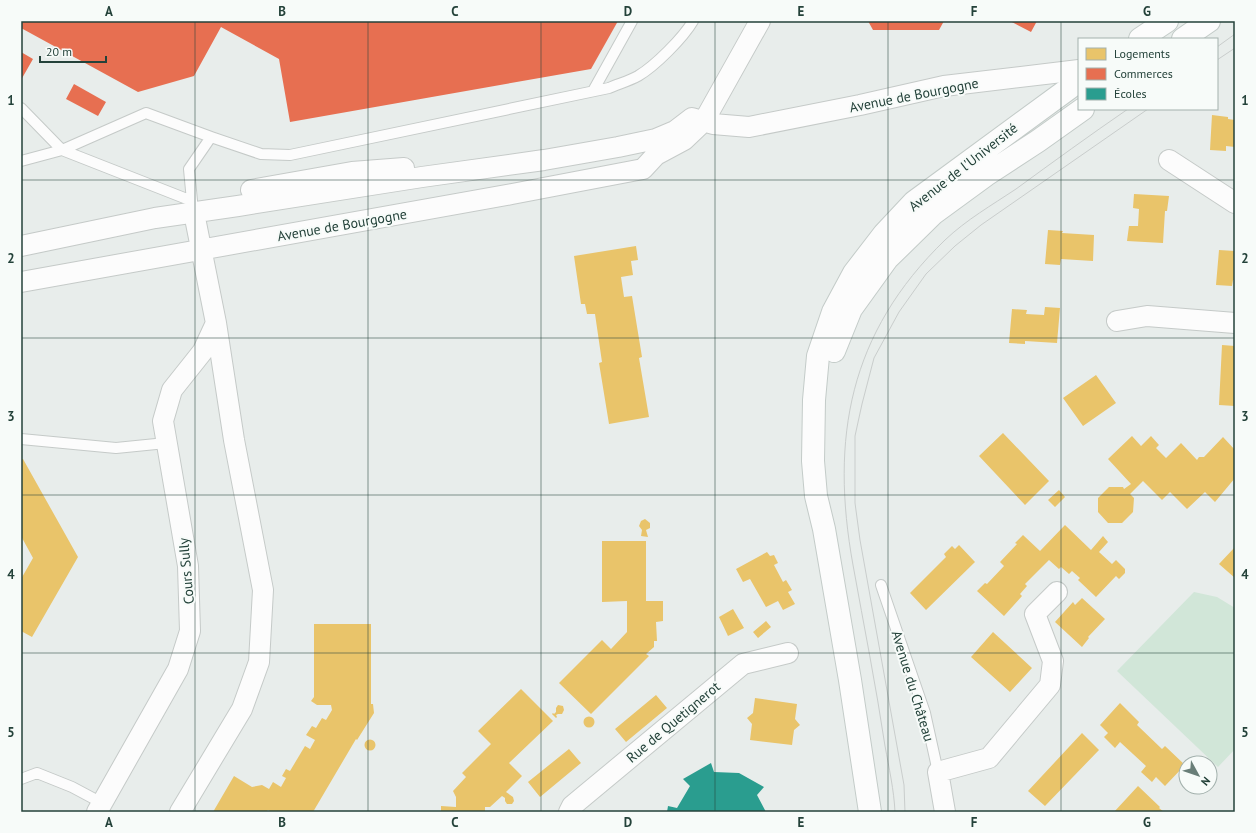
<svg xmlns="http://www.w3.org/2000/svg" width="1256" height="833" font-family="'PT Sans',sans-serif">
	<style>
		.green { fill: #d1e6d8 }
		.homes { fill: #e9c46a }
		.shops { fill: #e76f51 }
		.schools { fill: #2a9d8f }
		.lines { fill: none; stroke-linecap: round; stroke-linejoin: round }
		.lane-casing { stroke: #c5cac8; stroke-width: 12 }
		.street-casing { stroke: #c5cac8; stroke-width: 22 }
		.secondary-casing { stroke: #c3cbc8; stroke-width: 24 }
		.lane { stroke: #fcfcfc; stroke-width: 10 }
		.street { stroke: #fcfcfc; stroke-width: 20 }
		.secondary { stroke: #fcfcfc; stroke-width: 22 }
		.tram { stroke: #c9cdcc; stroke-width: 1 }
		.grid { fill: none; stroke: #24423a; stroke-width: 1; stroke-opacity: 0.55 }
		.labels { text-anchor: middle; stroke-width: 4; stroke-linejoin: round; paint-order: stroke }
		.street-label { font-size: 14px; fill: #24423a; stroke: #f7fbf9 }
		.neatline { fill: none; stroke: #24423a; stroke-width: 1.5 }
		.grid-label { font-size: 13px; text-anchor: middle; font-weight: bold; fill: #24423a }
	</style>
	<rect width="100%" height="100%" fill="#e8edeb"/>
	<path class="green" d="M1194 592 1217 597 1235 608V749L1218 767 1117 671Z"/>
	<path class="homes" d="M1212 115 1228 117V119L1235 120V147L1226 146V151L1210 150Z
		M1134 194 1169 196 1167 211H1165L1163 243 1127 241 1129 226H1138L1139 209 1133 208Z
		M1048 230 1063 231 1062 233 1094 235 1093 261 1061 259 1060 265 1045 264Z
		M636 246 638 260 631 261 633 275 621 277 624 297 632 296 642 357 639 358 649 417 609 424 599 363 602 362 595 314H587L585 304H581L574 256Z
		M1219 250 1235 251V280H1233L1232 286 1216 285Z
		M1045 307 1060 308 1057 343 1025 341V344L1009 343 1012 309 1027 310 1026 314 1044 315Z
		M1222 345 1235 346V406L1219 405Z
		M1096 375 1116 403 1083 426 1063 398Z
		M1003 433 1049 481 1025 505 979 456Z
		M1132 436 1141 446 1151 436 1159 445 1156 448 1166 458 1181 443 1197 460 1199 457H1204L1223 437 1235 450V478L1215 502 1205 492 1187 509 1170 492 1162 500 1143 481 1130 494 1134 498 1133 512 1122 523H1108L1098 512V498L1109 487H1123L1124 489 1131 484 1108 459Z
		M21 459H23L78 557 32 637 21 631V579L33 558 21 536Z
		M1059 490 1065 497 1055 507 1048 500Z
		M645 519 650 523V528L646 530 648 537 641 536 642 530 639 526 641 521Z
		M1065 525 1091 550 1103 536 1108 542 1099 552 1112 564 1116 560 1125 569V573L1119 579 1116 576 1096 597 1078 580 1080 578 1072 571 1069 574 1061 567 1059 569 1049 560 1025 584 1027 586 1020 594 1022 596 1004 616 977 591 985 583 987 584 1004 566 1000 562 1017 544 1015 543 1023 535 1040 551Z
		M602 541H646V601H663V621L656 622 657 641H654V647L646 654 649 656 591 714 559 683 602 640 611 649 627 632V601L602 602Z
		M959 545 975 562 926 610 910 593 946 557 944 554 952 546 955 549Z
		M1235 547V578L1219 564Z
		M767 552 770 556 774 555 778 563 774 565 783 582 786 580 792 590 788 592 795 604 783 610 778 601 766 607 750 579 743 582 736 569Z
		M1082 598 1105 619 1088 637 1089 638 1082 647 1055 622 1073 602 1075 605Z
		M733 609 744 628 728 636 719 617Z
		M766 621 771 627 758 638 753 632Z
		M314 624H371V704H373L374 713 357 740 356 739 313 812H272L268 810 266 812H213L234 776 252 787 262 785 269 789 273 782 281 787 286 778 282 776 286 769 290 771 305 746 310 749 315 740 306 735 312 726 316 728 322 718 326 720 332 710 331 705H317L311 701 314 697Z
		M993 632 1032 668 1010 692 971 657Z
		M521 689 553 721 509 763 522 776 506 792 513 797 514 801 512 804H507L505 801V798L502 796 490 807H485V812H441V806L456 807V797L453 791 466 777 462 773 491 744 478 731Z
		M656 695 667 708 626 742 615 729Z
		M755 698 797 704 795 719 800 725 794 730 792 745 750 740 752 724 747 718 753 713Z
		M1120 703 1139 722 1137 725 1162 749 1165 746 1185 765 1165 786 1156 777 1152 782 1141 772 1146 766 1120 742 1115 748 1104 737 1108 733 1100 725Z
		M558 705 563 706 564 710 562 714H558L556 715 557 717 556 718 552 714 553 713 554 714 556 712V708Z
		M583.5 722a5.5 5.5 0 1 1 11 0a5.5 5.5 0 1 1-11 0Z
		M1082 733 1099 750 1045 806 1028 791Z
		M364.5 745a5.5 5.5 0 1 1 11 0a5.5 5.5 0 1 1-11 0Z
		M569 749 581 763 540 797 528 782Z
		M1138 786 1160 807 1159 808 1164 812H1114Z"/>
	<path class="shops" d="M21 21H618L591 69 290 122 279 59 221 27 194 76 138 92 21 28Z
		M868 21H944L939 30H873Z
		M1010 21H1037L1031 32Z
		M21 52 33 59 21 80Z
		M74 84 106 102 98 116 66 99Z"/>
	<path class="schools" d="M711 763 714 772 739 773 764 787 757 795 766 812H667L668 806 677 808 690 786 683 779Z"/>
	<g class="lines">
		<defs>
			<path id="lane" d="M593 91 632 21
				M21 108 62 150 192 201 193 207
				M21 161 62 150 146 113 211 137
				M192 201 189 169 211 137 261 154 290 155 609 88C618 84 629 81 638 76 655 66 683 38 693 21
				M21 439 116 448 166 443
				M881 585 925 713 938 772
				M21 779 37 773 72 787 102 803"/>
			<path id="street" d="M1169 160 1235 203
				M251 190 352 172 404 168
				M21 246 155 218 238 206 422 177 544 160 618 147 656 139 675 131 692 118 713 124 749 127 860 105 944 86 1079 70
				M21 282 512 194 643 169 656 155 684 140 704 121 760 21
				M1117 321 1147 316 1235 323
				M97 812 178 669 190 631 188 566 163 421 172 390 203 351 216 323
				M180 812 242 709 259 662 263 590 234 440 216 323 194 213
				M569 812 572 806 584 796 743 664 788 653
				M945 812 938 772 989 758 1050 685 1053 661 1035 614 1057 592"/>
			<path id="secondary" d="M1140 39 1167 21
				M1183 39 1209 21
				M834 351 851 309 887 259 934 213 986 175 1038 141 1083 109
				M870 812 850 680 824 529 816 496 813 461 814 400 818 356 833 312 854 273 884 234 914 202 1079 81"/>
		</defs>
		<use href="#lane" class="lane-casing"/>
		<use href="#street" class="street-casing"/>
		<use href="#secondary" class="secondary-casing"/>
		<use href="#lane" class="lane"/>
		<use href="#street" class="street"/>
		<use href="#secondary" class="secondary"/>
		<path class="tram" d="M1217 47 1235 34
			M1217 60 1235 48
			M895 812C894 790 889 768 885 746 876 686 864 626 853 565 830 438 849 333 945 240 966 220 992 205 1016 189 1053 162 1090 135 1128 109
			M905 812 904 785 860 540 855 503V436L862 404 874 358 899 312 926 274 955 246 981 225 1148 109"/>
	</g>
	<path class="grid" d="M195 21V812M368 21V812M541 21V812M715 21V812M888 21V812M1061 21V812M21 180H1235M21 338H1235M21 495H1235M21 653H1235"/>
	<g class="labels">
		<g class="street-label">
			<text transform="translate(914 95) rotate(-11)" y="5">Avenue de Bourgogne</text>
			<text transform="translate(963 167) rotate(-38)" y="5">Avenue de l'Université</text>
			<text transform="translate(342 225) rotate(-10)" y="5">Avenue de Bourgogne</text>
			<text transform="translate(186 571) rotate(-95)" y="5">Cours Sully</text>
			<text transform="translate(913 686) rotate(73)" y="5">Avenue du Château</text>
			<text transform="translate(673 722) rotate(-40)" y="5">Rue de Quetignerot</text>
		</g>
	</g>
	<rect width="1256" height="833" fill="none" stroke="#f7fbf9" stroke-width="44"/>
	<rect x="1078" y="38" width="140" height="72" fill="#f7fbf9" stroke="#a3b1ad"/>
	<rect x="1086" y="48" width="20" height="12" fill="#e9c46a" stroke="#a3b1ad"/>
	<text x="1114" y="58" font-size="12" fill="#24423a">Logements</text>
	<rect x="1086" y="68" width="20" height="12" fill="#e76f51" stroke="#a3b1ad"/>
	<text x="1114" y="78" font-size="12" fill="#24423a">Commerces</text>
	<rect x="1086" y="88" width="20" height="12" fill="#2a9d8f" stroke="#a3b1ad"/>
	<text x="1114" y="98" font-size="12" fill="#24423a">Écoles</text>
	<g transform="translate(1198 775) rotate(130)"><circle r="19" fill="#f7fbf9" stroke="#a3b1ad"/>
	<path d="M0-3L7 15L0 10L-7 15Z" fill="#697e78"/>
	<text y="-6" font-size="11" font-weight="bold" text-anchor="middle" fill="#24423a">N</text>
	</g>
	<path d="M40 56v6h66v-6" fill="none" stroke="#24423a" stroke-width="2"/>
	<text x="46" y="56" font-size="12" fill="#24423a" stroke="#f7fbf9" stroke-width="3" paint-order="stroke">20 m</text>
	<rect x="22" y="22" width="1212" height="789" class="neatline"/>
	<g class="grid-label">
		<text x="109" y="16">A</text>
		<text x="282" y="16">B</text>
		<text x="455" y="16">C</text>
		<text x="628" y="16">D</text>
		<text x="801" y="16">E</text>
		<text x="974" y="16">F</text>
		<text x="1147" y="16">G</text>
		<text x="11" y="105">1</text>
		<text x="1245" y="105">1</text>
		<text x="11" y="263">2</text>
		<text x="1245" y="263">2</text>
		<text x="11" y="421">3</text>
		<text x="1245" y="421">3</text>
		<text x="11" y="579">4</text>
		<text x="1245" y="579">4</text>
		<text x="11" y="737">5</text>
		<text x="1245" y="737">5</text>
		<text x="109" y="827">A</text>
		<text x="282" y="827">B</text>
		<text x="455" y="827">C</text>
		<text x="628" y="827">D</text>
		<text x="801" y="827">E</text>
		<text x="974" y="827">F</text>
		<text x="1147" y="827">G</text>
	</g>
</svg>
